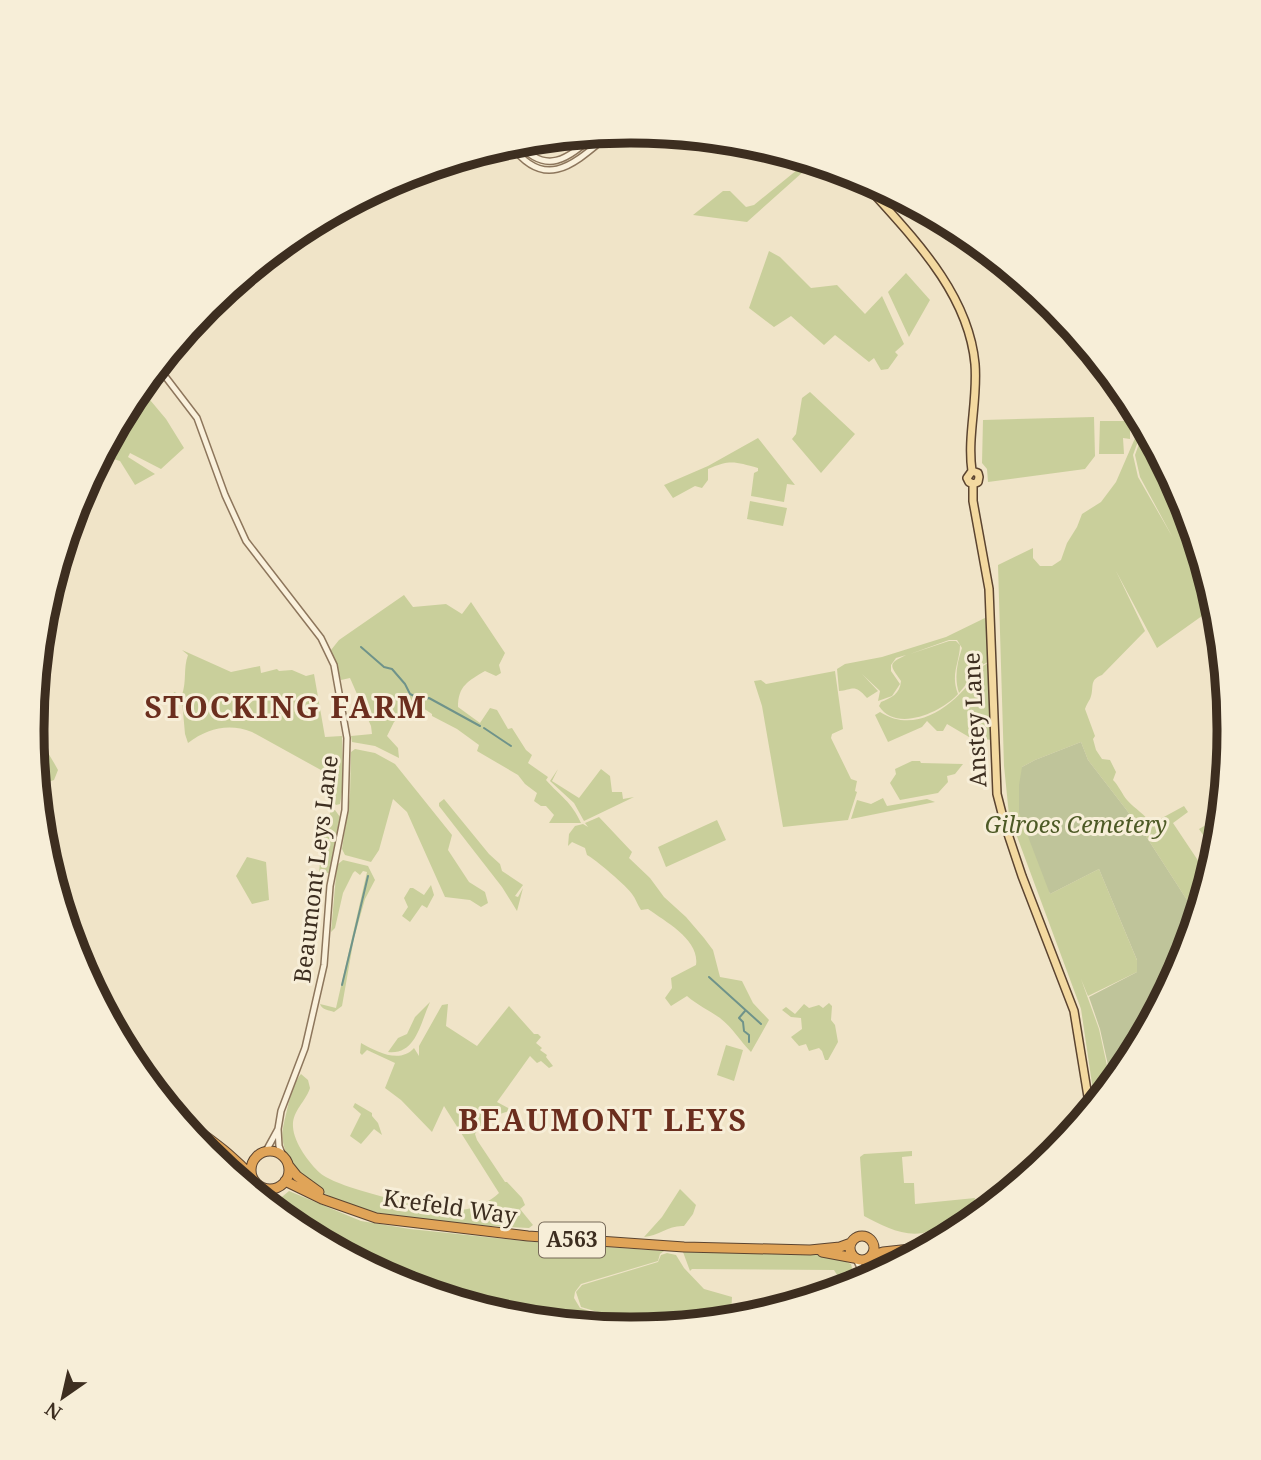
<svg xmlns="http://www.w3.org/2000/svg" width="1261" height="1460" font-family="'Noto Serif',serif">
	<style>
		.green { fill: #c9cf9b }
		.cemetery { fill: #bfc49a }
		.lines { fill: none; stroke-linecap: round; stroke-linejoin: round }
		.stream { stroke: #6f938a; stroke-width: 2 }
		.minor-casing { stroke: #8d765c; stroke-width: 8 }
		.major-casing { stroke: #5b4430; stroke-width: 10 }
		.highway-casing { stroke: #5b4430; stroke-width: 11 }
		.minor { stroke: #faf1dc; stroke-width: 5 }
		.major { stroke: #f3d9a0; stroke-width: 7 }
		.highway { stroke: #e0a458; stroke-width: 9 }
		.labels { text-anchor: middle; stroke-width: 6; stroke-linejoin: round; paint-order: stroke }
		.shield { fill: #f7eed8; stroke: #756857; stroke-width: 2 }
		.shield-label { font-size: 21px; font-weight: bold; fill: #3d2e20 }
		.street-label { font-size: 23px; fill: #3d2e20; stroke: #f7eed8 }
		.park-label { font-size: 23px; font-style: italic; fill: #4d5a26; stroke: #f7eed8 }
		.district-label { font-size: 30px; font-weight: bold; letter-spacing: 2px; fill: #6b2e1e; stroke: #f7eed8 }
		.rim { fill: none; stroke: #3d2e20; stroke-width: 9 }
	</style>
	<rect width="100%" height="100%" fill="#f0e4c8"/>
	<path class="green" d="M808 161 813 163 747 222 693 215 723 191H730L746 207 754 205Z
		M769 251 780 257 811 288 837 285 865 314 882 296 904 344 895 352 898 355 888 369 881 370 874 358 869 362 835 335 824 345 791 316 774 327 749 308Z
		M906 273 930 300 909 337 888 292Z
		M140 388 166 419 184 448 161 469 130 453 128 457 155 474 135 485 120 461 110 458 104 450 133 397Z
		M810 392 855 434 821 473 792 439 796 434 802 398Z
		M1094 417 1095 456 1085 469 988 482 987 469 982 463 983 420Z
		M1100 421H1130V439L1123 438 1124 454H1099Z
		M1142 422 1144 425 1133 455 1138 477 1173 538 1140 477 1135 455 1145 427 1184 501 1216 606 1157 648 1116 571 1145 631 1102 675C1088 680 1095 688 1090 699 1088 702 1086 706 1085 709L1095 736 1093 739 1096 750 1102 759 1110 760 1116 772 1113 780C1119 786 1122 794 1127 800 1136 810 1144 813 1151 824L1184 806 1188 812 1173 823 1199 862 1214 851 1199 829 1206 825 1218 844 1200 906 1187 900 1142 830 1088 760 1081 742 1035 760 1022 767 1050 894 1099 869 1139 965 1137 972 1088 996 1081 979 1099 1029 1111 1084 1101 1096 1094 1097 1081 1009 1009 815 1004 766 998 565 1033 548V558L1040 566H1052L1061 560 1067 543 1077 527 1082 514 1101 502 1116 482Z
		M758 438 795 485 787 484 784 502 751 496 754 473 758 471V468C736 462 730 459 708 469V480L702 488 695 486 673 498 664 485 708 466Z
		M750 501 787 508 783 526 747 519Z
		M404 595 413 607 446 604 462 614 471 602 505 653 499 665 501 673 496 676 485 671C468 681 458 686 458 707L480 723 490 708 497 710 508 729 512 728 526 750 532 755 528 763 548 777 546 780C561 797 571 801 581 823H549L554 815 546 806H541L534 801 537 793 525 784 518 775 477 751 479 745 457 729 432 716V714L423 708 411 716 403 713 394 722 387 736 398 748 399 758 375 746 352 742 351 736 372 734 371 726 350 678 341 680 331 650 339 640Z
		M987 617 988 662 982 665 959 693C954 678 957 663 962 648L957 640H949L910 654 949 641H956L960 645C960 662 950 674 958 694 942 712 896 733 879 706L881 702C891 698 900 694 901 681 890 665 887 664 906 655L896 658 891 665V671L900 684 892 696 878 701 880 691 862 674 878 691 867 698C854 683 853 690 839 691L837 669 845 664 882 657 946 637Z
		M182 650 231 672 260 666 261 673 277 669 279 671 292 670 306 676 314 674 325 737 342 736 343 786 340 804 336 805C330 797 336 785 330 775L252 732C229 723 208 728 188 743L185 734 182 700 171 701 174 692 182 695C187 680 183 669 188 655Z
		M988 663 991 740 969 737 947 724 943 731H937L927 721 922 727 888 742 875 715 880 712C921 738 961 698 983 666Z
		M835 671 843 729 832 734 831 738 851 779 857 781 855 791 857 792 848 820 783 827 762 706 754 681 761 680 766 684Z
		M32 724C40 741 50 755 58 770L54 780 37 786Z
		M355 749 375 753 395 764 452 835 448 850 469 882 485 892 488 903 481 907 470 900 445 897 407 812 393 799 379 850 371 862 345 855 342 849 350 795 351 752Z
		M912 761H920L921 763 963 764 955 774 947 776 948 782 938 793 900 800 890 783 896 774 895 769Z
		M558 769 552 781 579 798 601 769 610 776 612 792H622L623 799 634 797 584 821 574 803 550 781Z
		M883 798 887 806 927 799 935 802 851 819 857 800 871 804Z
		M444 799 489 854 500 864 502 871 523 885 515 896 518 897 523 888 517 911 502 887 439 806V803Z
		M335 810 340 817 329 873 319 872 324 827 331 811Z
		M599 817 632 852 629 858 650 878 664 897 686 917 704 938 713 950 720 977 742 981 753 1003 769 1020 751 1052C740 1041 733 1028 720 1018 709 1010 697 1005 687 996L671 1006 665 998 672 988 671 978 696 965C700 940 666 922 648 909L641 910C637 904 636 899 632 894 628 887 595 859 587 855L585 848 572 842 568 846 569 834 575 826 583 824 588 827 585 823Z
		M717 820 726 840 666 867 658 847Z
		M247 857 266 862 269 900 252 904 236 876Z
		M343 860 368 866 375 880 365 899 354 938 342 1006 334 1012C329 1010 322 1010 320 1004L336 1008 367 872 363 871 360 875 355 871 353 873 343 893 335 928 331 932 337 865Z
		M431 885 434 895 427 908 422 905 410 922 402 916 408 907 404 898 410 888H413L424 895Z
		M430 1002C420 1024 416 1055 388 1052L398 1038 407 1034 415 1017Z
		M829 1003 832 1006 831 1020 835 1025 838 1042 828 1060H825L822 1051 819 1048 809 1051 806 1044 799 1046 791 1037 802 1029 801 1018 791 1017 782 1010 786 1007 795 1014 804 1004 809 1008 819 1005 823 1008Z
		M448 1004 446 1026 477 1046 509 1006 534 1034H538L541 1037 536 1043 542 1048 540 1050 547 1055 546 1057 553 1066 549 1068 541 1061 537 1063 530 1056 497 1102 510 1109 509 1111 500 1114 491 1111 475 1134 477 1140 505 1182H507L522 1198 525 1205 520 1209 533 1225 529 1228C466 1224 329 1225 292 1164 284 1150 280 1140 284 1123 288 1108 291 1085 301 1074L308 1080 310 1088C305 1103 292 1111 293 1127 294 1143 309 1163 320 1173 338 1189 435 1211 461 1210 474 1209 490 1202 499 1193L444 1106 432 1132 401 1100 385 1088 395 1063 367 1050 362 1055 360 1053 361 1043C377 1052 400 1064 414 1048L419 1056V1046L442 1005Z
		M726 1045 743 1050 734 1081 717 1075Z
		M355 1103 372 1113V1116L378 1123 382 1135 374 1129 361 1144 350 1136 361 1114 353 1107Z
		M912 1151V1156L902 1157 904 1183H914L915 1204 975 1198 973 1209 965 1211V1220C955 1229 947 1227 934 1229 930 1230 927 1232 923 1233 903 1237 881 1225 864 1216L860 1157 864 1154Z
		M680 1189 696 1205 693 1214 684 1226C669 1225 658 1236 644 1237L662 1217Z
		M289 1191 361 1221 410 1229 535 1242 664 1251 660 1254 658 1261 581 1284 575 1292 574 1298 580 1308 631 1324 657 1326 630 1329 513 1317 401 1283 297 1228 271 1206Z
		M685 1251 815 1254 834 1256 851 1264 856 1284 845 1288 834 1270 692 1269 690 1271 683 1252Z
		M667 1253 676 1255 684 1268 704 1289 732 1297 731 1314 683 1319 664 1325 631 1322 581 1307 576 1292 582 1285 658 1262 661 1255Z"/>
	<path class="cemetery" d="M1081 742 1088 760 1142 830 1187 900 1206 887 1184 960 1128 1063 1112 1083 1100 1029 1089 997 1137 972V960L1099 869 1050 894 1019 813V785L1022 767 1035 760Z"/>
	<g class="lines">
		<path class="stream" d="M361 647 384 667 392 669 405 684 410 694 423 700 429 698 480 726
			M484 728 511 746
			M709 977 761 1024
			M342 985 368 876
			M745 1011 739 1018 743 1022 744 1031 749 1035V1042"/>
		<defs>
			<path id="minor" d="M517 142C547 177 568 158 596 134
				M510 144C546 194 576 162 611 133
				M158 367 197 418 225 495 246 541 321 638 334 665 347 738 345 810 330 886 324 965 305 1048 281 1111 278 1129 279 1146 283 1156
				M266 1151 278 1129
				M255 1182 258 1196
				M264 1200 279 1186
				M856 1259 863 1274
				M862 1282 863 1274 870 1257"/>
			<path id="major" d="M858 176C905 230 968 288 975 364 978 400 967 436 972 471L967 478 969 482 973 484
				M972 471 978 473 979 477 978 482 973 484V501L989 589 997 794 1005 825 1022 876 1074 1011 1090 1109"/>
			<path id="highway" d="M104 1010 132 1054 139 1069
				M168 1106C197 1133 225 1146 252 1177
				M251 1170a19 19 0 1 1 38 0a19 19 0 1 1-38 0Z
				M289 1166 297 1176 319 1192
				M285 1181 322 1199 376 1218 528 1236 684 1247 810 1250 840 1247 851 1243
				M850 1248a12 12 0 1 1 24 0a12 12 0 1 1-24 0Z
				M822 1252 854 1258
				M871 1256 883 1252 929 1247"/>
		</defs>
		<use href="#minor" class="minor-casing"/>
		<use href="#major" class="major-casing"/>
		<use href="#highway" class="highway-casing"/>
		<use href="#minor" class="minor"/>
		<use href="#major" class="major"/>
		<use href="#highway" class="highway"/>
	</g>
	<g class="labels">
		<rect class="shield" x="539" y="1222.5" width="66" height="35" rx="5"/>
		<g class="shield-label">
			<text x="572" y="1247">A563</text>
		</g>
		<g class="street-label">
			<text transform="translate(975 720) rotate(-93)" y="8">Anstey Lane</text>
			<text transform="translate(316 869) rotate(-83)" y="8">Beaumont Leys Lane</text>
			<text transform="translate(450 1207) rotate(8)" y="8">Krefeld Way</text>
		</g>
		<g class="park-label">
			<text x="1076" y="833">Gilroes Cemetery</text>
		</g>
		<g class="district-label">
			<text x="286" y="718">STOCKING FARM</text>
			<text x="603" y="1131">BEAUMONT LEYS</text>
		</g>
	</g>
	<path d="M0 0H1261V1460H0ZM630 143H631A586 586 0 0 1 1217 729V731A586 586 0 0 1 631 1317H630A586 586 0 0 1 44 731V729A586 586 0 0 1 630 143Z" fill="#f7eed8" fill-rule="evenodd"/>
	<path class="rim" d="M630 143H631A586 586 0 0 1 1217 729V731A586 586 0 0 1 631 1317H630A586 586 0 0 1 44 731V729A586 586 0 0 1 630 143Z"/>
	<g transform="translate(63 1397) rotate(214)" stroke="#f7eed8" stroke-width="5" paint-order="stroke">
	<path d="M0-5L12 26L0 18L-12 26Z" fill="#3d2e20"/>
	<text y="-10" font-size="19" font-weight="bold" text-anchor="middle" fill="#3d2e20">N</text>
	</g>
</svg>
